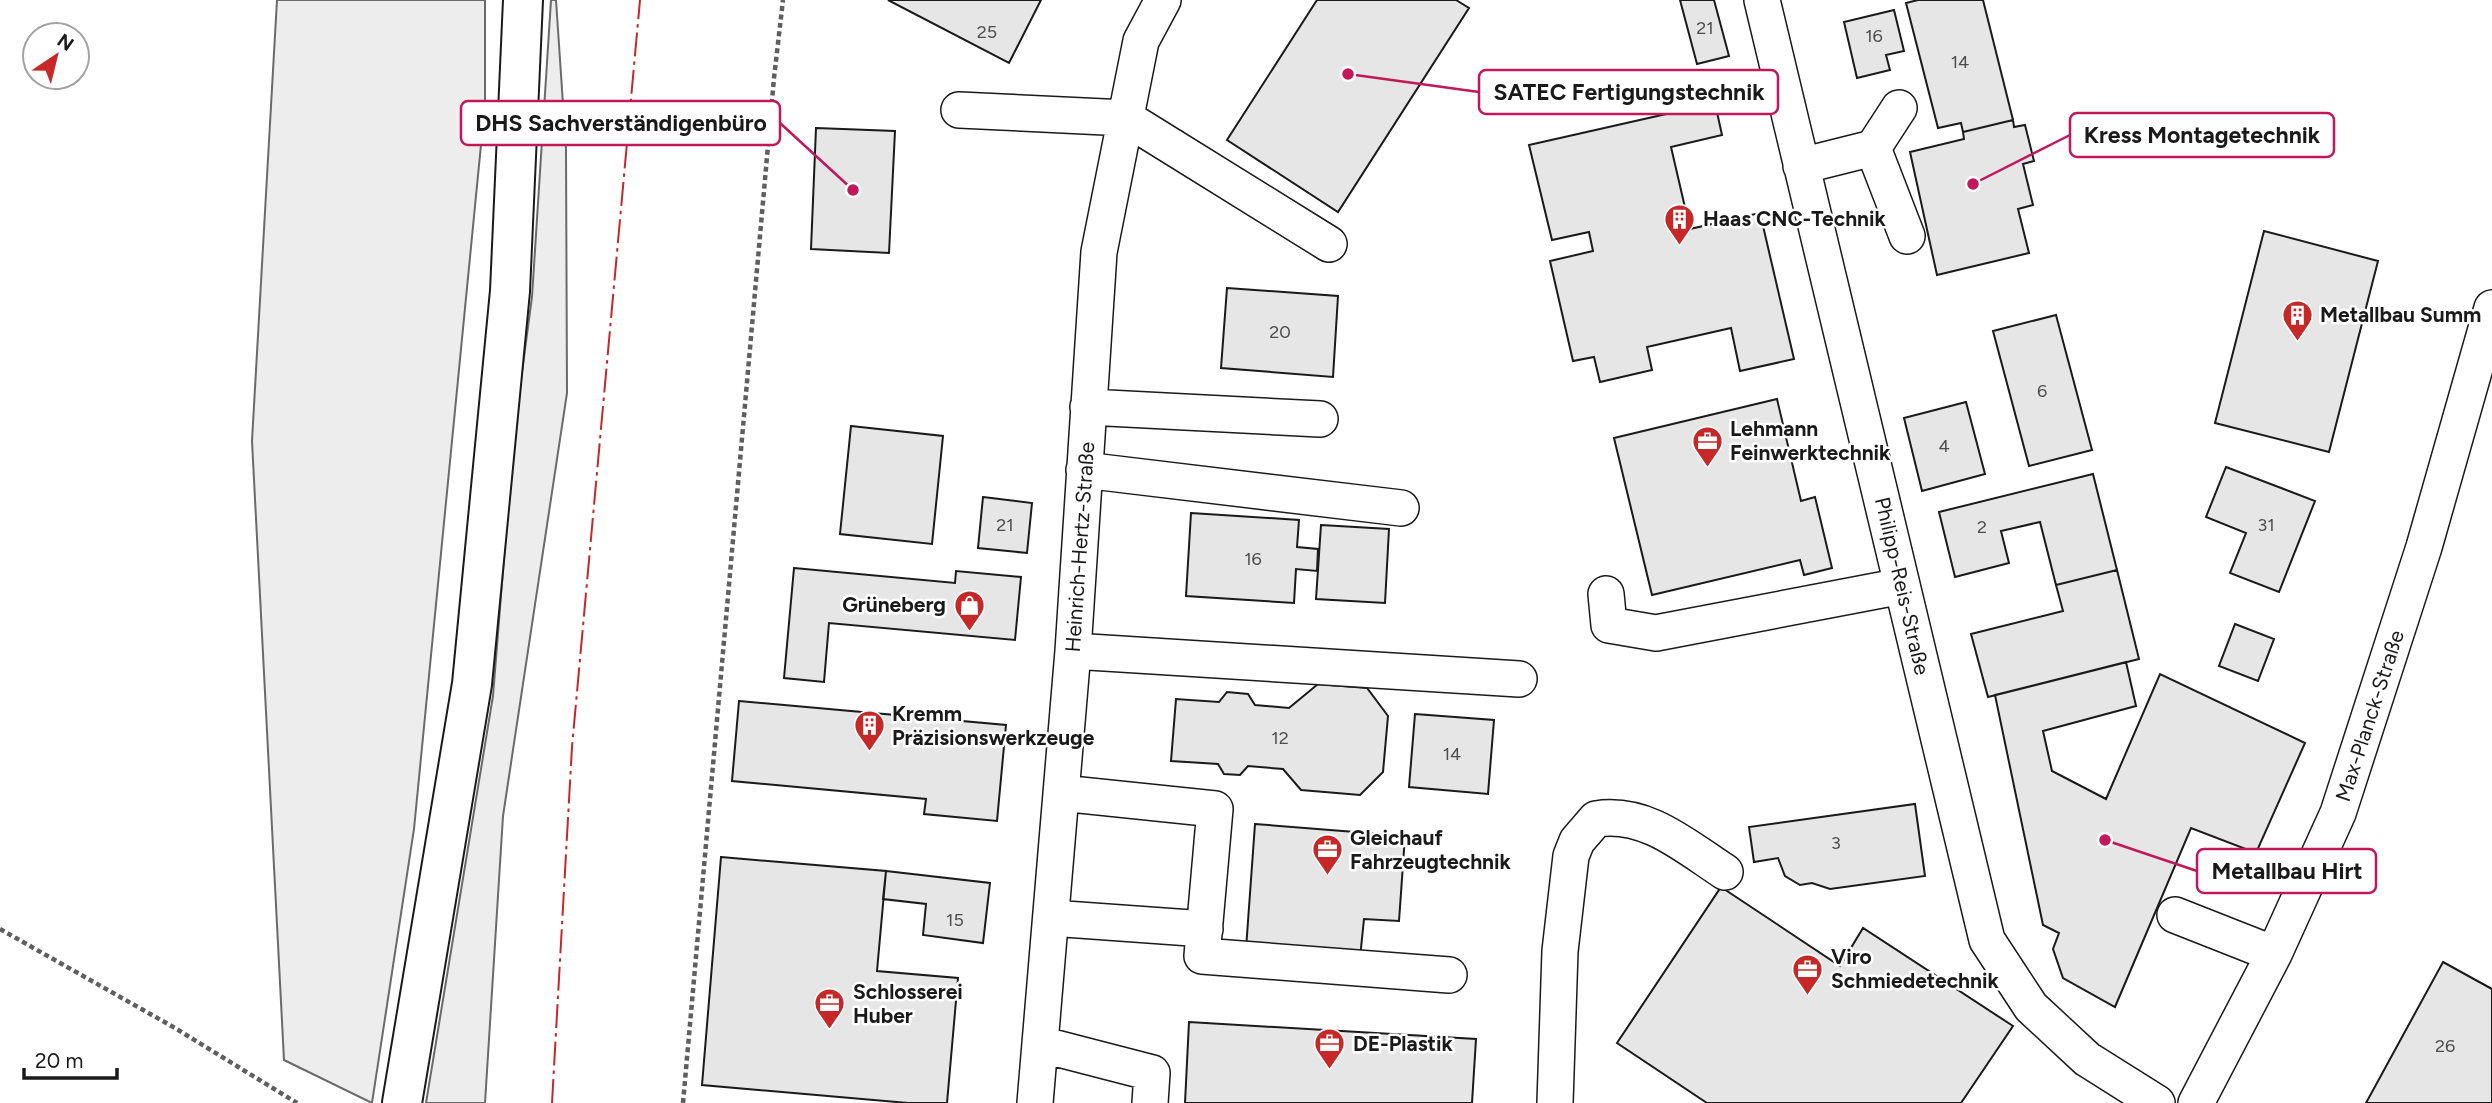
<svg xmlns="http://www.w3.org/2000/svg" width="2492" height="1103" font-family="Figtree,sans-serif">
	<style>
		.built { fill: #ededed; stroke: #6a6a6a; stroke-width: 2 }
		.building { fill: #e6e6e6; stroke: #1a1a1a; stroke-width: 2 }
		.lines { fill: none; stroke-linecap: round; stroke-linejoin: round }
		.minor-casing { stroke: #1a1a1a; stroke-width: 38 }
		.major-casing { stroke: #1a1a1a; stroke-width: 42 }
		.path { stroke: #5f5f5f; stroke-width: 4.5; stroke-dasharray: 5 3.5; stroke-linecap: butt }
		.minor { stroke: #fff; stroke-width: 35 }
		.major { stroke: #fff; stroke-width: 38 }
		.power { stroke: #c62828; stroke-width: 2; stroke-dasharray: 24 5 3.5 5; stroke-linecap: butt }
		.labels { text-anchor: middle; stroke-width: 5; stroke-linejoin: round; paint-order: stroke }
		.number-label { font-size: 18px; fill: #4d4d4d }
		.poi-label { font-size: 21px; font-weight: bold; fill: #1a1a1a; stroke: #fff; text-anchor: start }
		.street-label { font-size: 21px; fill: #1a1a1a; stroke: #fff }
		.leader { fill: none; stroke: #c2185b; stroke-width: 2.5 }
		.callout-dot { fill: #c2185b; stroke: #fff; stroke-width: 2.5 }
		.callout { fill: #fff; stroke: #c2185b; stroke-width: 2.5 }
		.callout-label { font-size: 23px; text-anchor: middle; font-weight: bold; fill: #1a1a1a }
	</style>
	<rect width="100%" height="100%" fill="#fff"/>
	<path class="built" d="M277 0H485V104L414 829 372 1103 284 1060 252 441Z
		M551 0H556L566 149 567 393 503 816 485 1103H426L493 696 514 432 532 297Z"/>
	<path class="building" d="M888 0H1041L1009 63Z
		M1317 0H1456L1469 8 1338 212 1227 140Z
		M1680 0H1714L1729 56 1697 64Z
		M1918 0H1983L2013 120 1963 132 1961 123 1938 128 1906 3Z
		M1894 10 1904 51 1886 55 1890 70 1857 78 1844 22Z
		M1715 103 1722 135 1671 147 1690 229 1760 213 1794 359 1740 371 1731 328 1647 347 1652 370 1600 382 1594 357 1573 361 1550 261 1593 251 1589 232 1552 240 1529 145Z
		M2013 120 2014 127 2025 125 2034 161 2023 164 2033 205 2018 209 2029 253 1937 275 1910 152 1964 139 1963 132Z
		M816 128 895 131 889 253 811 249Z
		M2264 231 2378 261 2329 452 2215 423Z
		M1227 288 1338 296 1333 377 1221 368Z
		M2056 315 2092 450 2029 466 1993 331Z
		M1777 399 1801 501 1815 497 1832 568 1804 575 1800 560 1652 595 1614 438Z
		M1966 402 1985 474 1922 491 1904 418Z
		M851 426 943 436 932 544 840 534Z
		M2226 467 2315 501 2279 592 2230 573 2246 533 2206 517Z
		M2093 474 2117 570 2056 585 2040 522 2001 531 2009 563 1955 577 1939 512Z
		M983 497 1032 503 1027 553 978 548Z
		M1191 513 1299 520 1297 547 1318 549 1317 571 1296 569 1294 603 1186 596Z
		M1321 525 1389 529 1385 603 1316 599Z
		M794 568 955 583 956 571 1021 577 1015 640 829 623 824 682 784 678Z
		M2117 570 2139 659 1988 697 1971 634 2063 611 2056 585Z
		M2235 624 2274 639 2258 681 2219 666Z
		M2126 662 2136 706 2043 731 2052 771 2106 799 2160 674 2305 743 2256 853 2191 828 2115 1007 2063 978 2053 949 2059 933 2043 925 1995 695Z
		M1318 684 1367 688 1388 716 1383 772 1360 795 1301 790 1283 769 1248 766 1240 775 1224 774 1218 764 1171 761 1176 699 1219 702 1227 692 1248 694 1255 705 1289 708Z
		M739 701 1006 725 997 821 924 814 926 799 732 781Z
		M1415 714 1494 720 1488 794 1409 787Z
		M1915 804 1925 876 1830 889 1812 883 1800 885 1785 876 1778 858 1754 862 1749 827Z
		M1255 824 1405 836 1399 921 1364 919 1360 958 1246 949Z
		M721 857 886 871 877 971 958 978 947 1103H908L702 1085Z
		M886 871 990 883 983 943 923 935 926 904 883 899Z
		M1721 887 1840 966 1863 928 2013 1026 1961 1103H1707L1617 1043Z
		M2443 962 2492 989V1103H2366Z
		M1189 1022 1476 1039 1472 1103H1185Z"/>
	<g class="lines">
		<defs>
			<path id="minor" d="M1762 0 1987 940 2031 1007 2087 1059 2157 1103
				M959 110 1126 118 1329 244
				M1873 148 1907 236
				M1801 166 1873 148 1899 108
				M1088 407 1320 419
				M1084 470 1401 508
				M1606 594 1609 625 1656 633 1902 586
				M1073 651 1519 679
				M1061 793 1215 809 1202 956 1449 975
				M2175 915 2274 954
				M1051 918 1205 929
				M1040 1044 1152 1073 1150 1103
				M1035 1103 1073 651 1099 252 1141 41 1163 0
				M1555 1103 1560 951 1571 856 1577 841 1596 819C1646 811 1685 846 1725 872
				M2196 1103 2274 954 2338 813 2424 547 2492 308"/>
			<path id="major" d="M402 1103 472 684 510 291 523 0"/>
		</defs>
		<use href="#minor" class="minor-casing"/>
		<use href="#major" class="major-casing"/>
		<path class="path" d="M0 929 175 1028 297 1103
			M683 1103 774 78 783 0"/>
		<use href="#minor" class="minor"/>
		<use href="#major" class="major"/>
		<path class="power" d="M552 1103 572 747 640 0"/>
	</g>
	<defs>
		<symbol id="building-pin" viewBox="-11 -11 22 30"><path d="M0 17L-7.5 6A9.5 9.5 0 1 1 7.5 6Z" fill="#c62828" stroke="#fff"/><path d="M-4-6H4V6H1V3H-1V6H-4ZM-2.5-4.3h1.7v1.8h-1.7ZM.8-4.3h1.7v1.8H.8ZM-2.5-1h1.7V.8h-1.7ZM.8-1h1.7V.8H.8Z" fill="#fff"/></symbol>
		<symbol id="office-pin" viewBox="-11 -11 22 30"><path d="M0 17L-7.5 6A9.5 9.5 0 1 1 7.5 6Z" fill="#c62828" stroke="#fff"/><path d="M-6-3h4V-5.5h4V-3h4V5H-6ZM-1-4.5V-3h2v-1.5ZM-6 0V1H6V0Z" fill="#fff"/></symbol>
		<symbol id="shop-pin" viewBox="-11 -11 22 30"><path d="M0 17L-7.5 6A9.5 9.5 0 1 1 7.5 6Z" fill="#c62828" stroke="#fff"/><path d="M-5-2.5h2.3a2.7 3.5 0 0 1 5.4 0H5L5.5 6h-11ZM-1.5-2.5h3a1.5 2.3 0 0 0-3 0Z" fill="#fff"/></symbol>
	</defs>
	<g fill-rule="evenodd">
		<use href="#building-pin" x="1662" y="202" width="35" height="47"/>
		<use href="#building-pin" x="2280" y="298" width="35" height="47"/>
		<use href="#office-pin" x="1690" y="424" width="35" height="47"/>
		<use href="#shop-pin" x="952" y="588" width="35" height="47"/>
		<use href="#building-pin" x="852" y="708" width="35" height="47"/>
		<use href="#office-pin" x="1310" y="832" width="35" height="47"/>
		<use href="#office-pin" x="1790" y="952" width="35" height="47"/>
		<use href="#office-pin" x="812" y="986" width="35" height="47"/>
		<use href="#office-pin" x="1312" y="1026" width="35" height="47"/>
	</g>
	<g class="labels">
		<g class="number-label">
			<text x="1705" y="34">21</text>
			<text x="987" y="38">25</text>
			<text x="1874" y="42">16</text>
			<text x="1960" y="68">14</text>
			<text x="1280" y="338">20</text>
			<text x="2042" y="397">6</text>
			<text x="1944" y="452">4</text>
			<text x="1005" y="531">21</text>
			<text x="2266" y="531">31</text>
			<text x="1982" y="533">2</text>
			<text x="1253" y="565">16</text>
			<text x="1280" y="744">12</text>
			<text x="1452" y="760">14</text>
			<text x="1836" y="849">3</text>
			<text x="955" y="926">15</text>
			<text x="2445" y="1052">26</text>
		</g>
		<g class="poi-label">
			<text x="1703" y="226">Haas CNC-Technik</text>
			<text x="2320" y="322">Metallbau Summ</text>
			<text x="1730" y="436">Lehmann<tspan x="1730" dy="24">Feinwerktechnik</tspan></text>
			<text x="946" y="612" text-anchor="end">Grüneberg</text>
			<text x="892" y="721">Kremm<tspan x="892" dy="24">Präzisionswerkzeuge</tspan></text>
			<text x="1350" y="845">Gleichauf<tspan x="1350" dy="24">Fahrzeugtechnik</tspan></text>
			<text x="1831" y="964">Viro<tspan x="1831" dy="24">Schmiedetechnik</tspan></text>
			<text x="853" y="999">Schlosserei<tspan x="853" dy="24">Huber</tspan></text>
			<text x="1353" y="1051">DE-Plastik</text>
		</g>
		<g class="street-label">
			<text transform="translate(1080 547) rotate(-86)" y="7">Heinrich-Hertz-Straße</text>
			<text transform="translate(1902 586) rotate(77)" y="7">Philipp-Reis-Straße</text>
			<text transform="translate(2370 716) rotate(-72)" y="7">Max-Planck-Straße</text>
		</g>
	</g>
	<path class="leader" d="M1348 74L1479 92M853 190L780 123M1973 184L2070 135M2105 840L2197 871"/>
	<g class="callout-dot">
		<circle cx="1348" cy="74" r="7"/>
		<circle cx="853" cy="190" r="7"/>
		<circle cx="1973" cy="184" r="7"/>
		<circle cx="2105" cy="840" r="7"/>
	</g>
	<g class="callout">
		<rect x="1479" y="70" width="299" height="44" rx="7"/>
		<rect x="461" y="101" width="319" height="44" rx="7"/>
		<rect x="2070" y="113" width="264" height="44" rx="7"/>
		<rect x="2197" y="849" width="179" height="44" rx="7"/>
	</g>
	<g class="callout-label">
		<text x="1629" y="100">SATEC Fertigungstechnik</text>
		<text x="621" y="131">DHS Sachverständigenbüro</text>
		<text x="2202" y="143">Kress Montagetechnik</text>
		<text x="2287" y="879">Metallbau Hirt</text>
	</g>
	<g transform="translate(56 56) rotate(35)"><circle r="33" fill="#ffffff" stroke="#a3a3a3" stroke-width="2"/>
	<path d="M0-5L12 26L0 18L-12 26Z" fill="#c62828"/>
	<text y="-10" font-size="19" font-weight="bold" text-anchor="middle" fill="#1a1a1a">N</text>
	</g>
	<path d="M24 1068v10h93v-10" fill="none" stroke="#1a1a1a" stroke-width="3.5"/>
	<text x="35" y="1068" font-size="21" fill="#1a1a1a" stroke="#ffffff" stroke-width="5" paint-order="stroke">20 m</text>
</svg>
